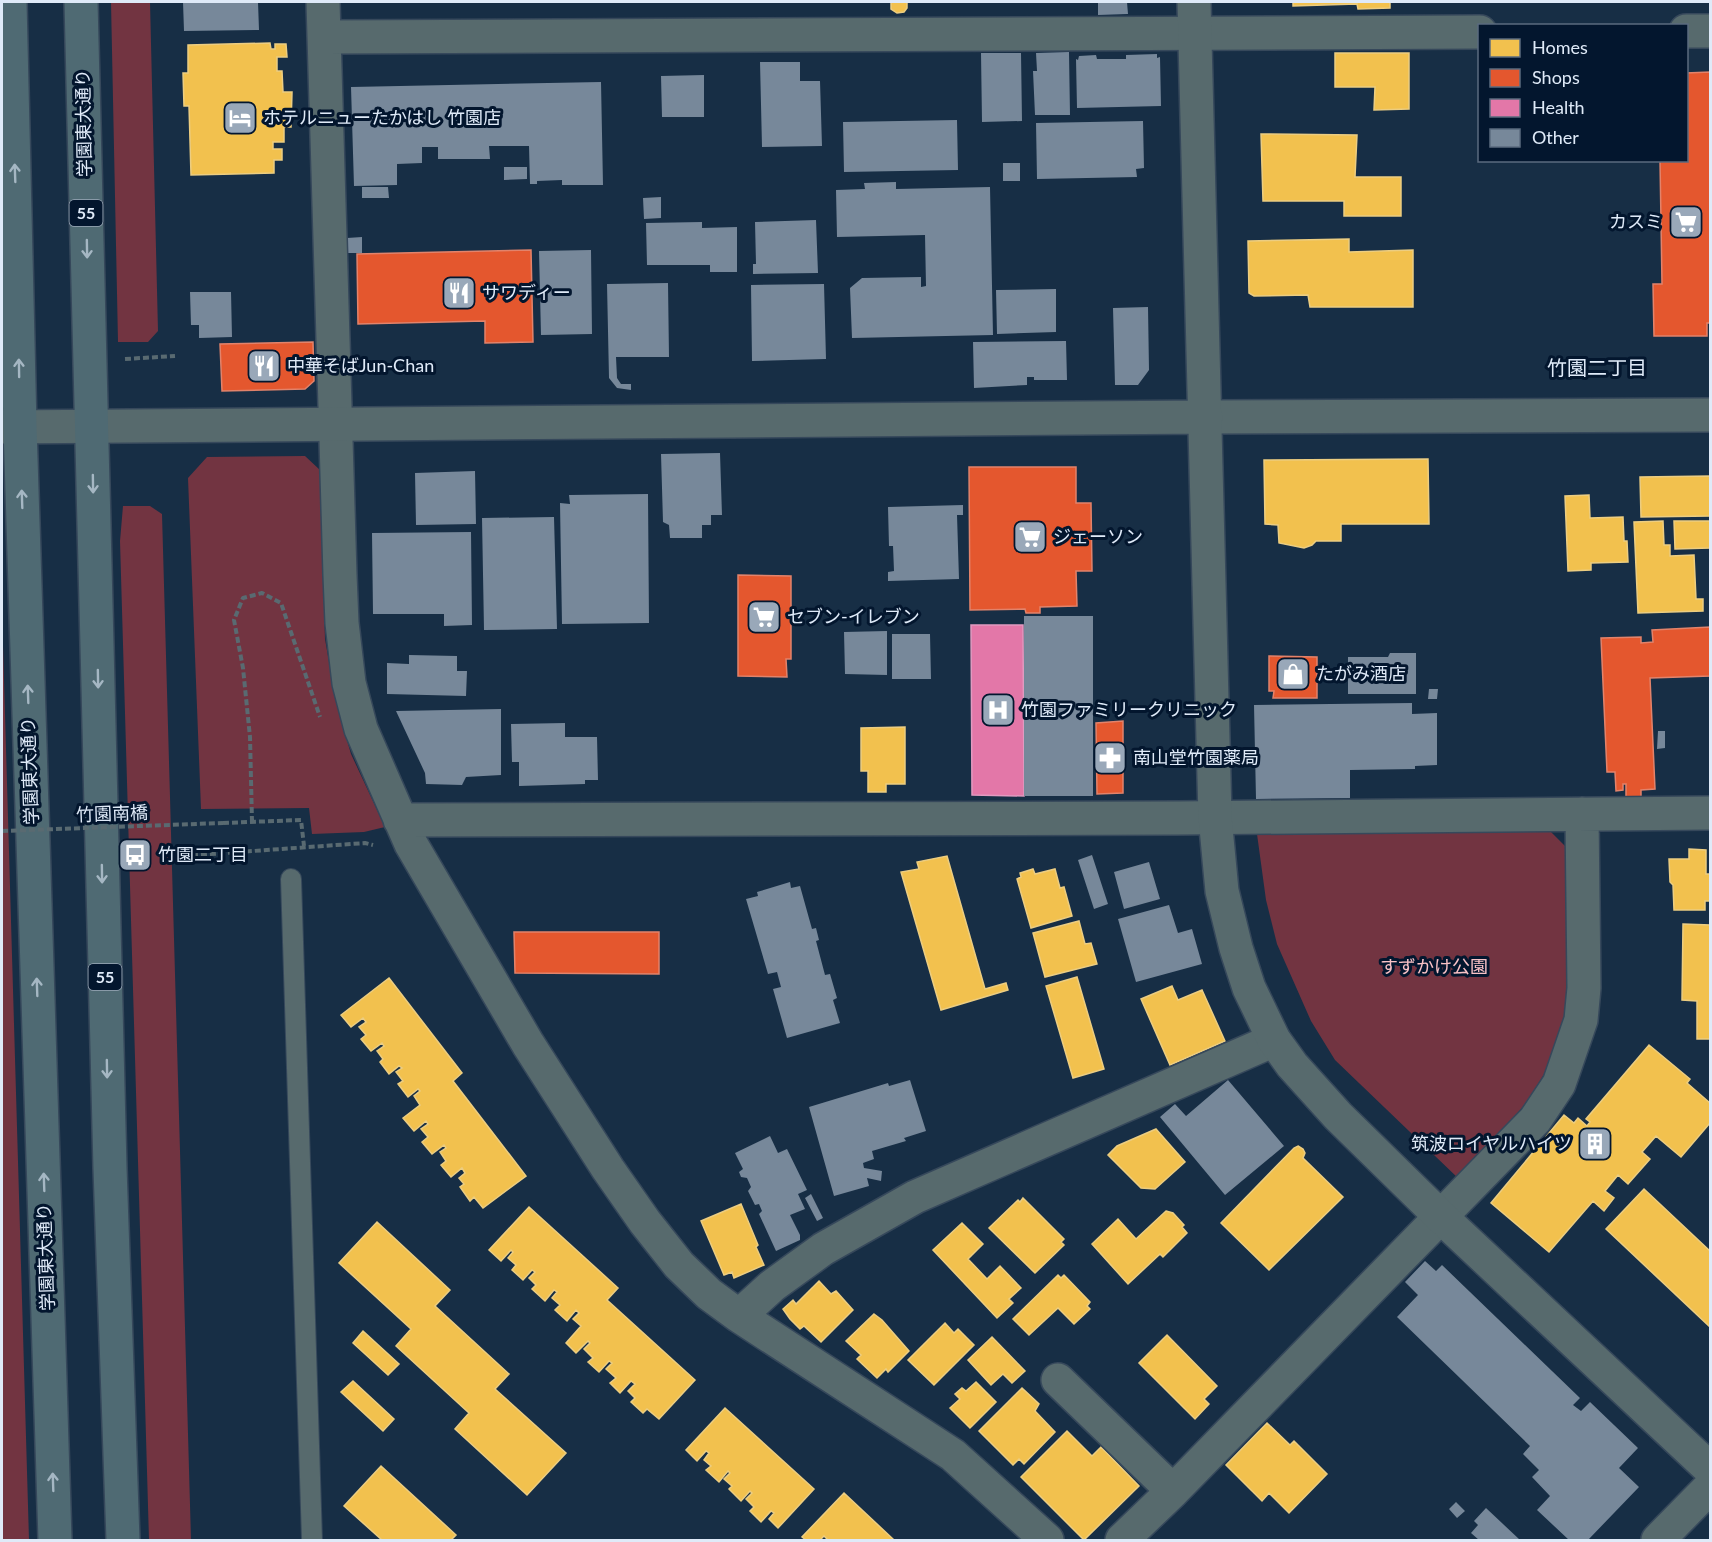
<svg xmlns="http://www.w3.org/2000/svg" width="1712" height="1542" font-family="Lato,'Noto Sans JP',sans-serif">
	<style>
		.green { fill: #723441 }
		.homes { fill: #f2c14e; stroke: #eccd81; stroke-width: 1.5 }
		.shops { fill: #e4572e; stroke: #e2836b; stroke-width: 1.5 }
		.health { fill: #e377a8; stroke: #e29ac0; stroke-width: 1.5 }
		.building { fill: #77889a }
		.lines { fill: none; stroke-linecap: round; stroke-linejoin: round }
		.service-casing { stroke: #36485b; stroke-width: 22 }
		.minor-casing { stroke: #36485b; stroke-width: 36 }
		.tertiary-casing { stroke: #36485b; stroke-width: 36 }
		.primary-casing { stroke: #36485b; stroke-width: 36 }
		.path { stroke: #596a71; stroke-width: 4; stroke-dasharray: 6 3; stroke-linecap: butt }
		.service { stroke: #576a6d; stroke-width: 20 }
		.minor { stroke: #576a6d; stroke-width: 33 }
		.tertiary { stroke: #576a6d; stroke-width: 33 }
		.primary { stroke: #4f6a73; stroke-width: 33 }
		.path-bridge { stroke: #596a71; stroke-width: 4; stroke-dasharray: 6 3; stroke-linecap: butt }
		.oneway { stroke: #a5b7c3 }
		.labels { text-anchor: middle; stroke-width: 6; stroke-linejoin: round; paint-order: stroke }
		.shield { fill: #03162e; stroke: #9daabb; stroke-width: 1.5 }
		.shield-label { font-size: 16px; font-weight: bold; fill: #dfeaf8 }
		.poi-label { font-size: 18px; fill: #dfeaf8; stroke: #03162e; text-anchor: start }
		.street-label { font-size: 18px; fill: #dfeaf8; stroke: #03162e }
		.park-label { font-size: 18px; fill: #f9c2c6; stroke: #03162e }
		.neighbourhood-label { font-size: 20px; fill: #dfeaf8; stroke: #03162e }
	</style>
	<rect width="100%" height="100%" fill="#172e45"/>
	<path class="green" d="M111 2H150L158 331 148 342H118Z
		M305 456 320 470 325 639 336 702 351 754 385 827 364 832 312 834 309 808 201 809 188 478 207 457Z
		M123 506H150L162 514 191 1540H149L120 541Z
		M2 611 29 1540H2Z
		M1550 831 1568 849 1566 1008 1559 1042 1549 1066 1527 1102 1459 1179 1335 1060 1311 1021 1277 944 1266 900 1257 834Z"/>
	<path class="homes" d="M891 2H907V8L904 12 897 13 891 9Z
		M1293 2H1390V8L1358 9 1357 4 1293 6Z
		M270 43 271 49H275V44H286L287 57H277V71H282L283 92H292L291 127H284V142H273V149H282V160H274V173L191 175 189 106H184L183 73H188V45Z
		M1335 53H1409V109L1374 110 1375 87H1335Z
		M1261 134 1357 135 1355 177H1401V216H1344V201H1263Z
		M1349 239V252L1413 250V307H1310L1308 295 1254 296 1249 293 1248 241Z
		M1428 459 1429 524H1341V541H1316L1312 545 1304 548 1279 543 1278 525 1265 524 1264 460Z
		M1710 476V516L1641 517 1640 477Z
		M1589 495 1590 518 1623 517 1624 541H1627L1628 562 1591 563V570L1568 571 1565 496Z
		M1663 521 1664 545H1670V556L1694 555 1696 599H1703V611L1638 613 1634 522Z
		M1674 521H1710V548L1675 549Z
		M905 727V784H886V792H868V771H861V728Z
		M1689 849 1706 850V874H1710V901H1705V910H1674L1673 885 1670 882 1669 859H1689Z
		M947 856 985 989 1006 983 1008 990 941 1010 901 872 919 869 917 862Z
		M1033 869 1035 874 1055 869 1060 888 1064 887 1072 916 1031 928 1017 879 1021 877 1020 873Z
		M1079 921 1085 944 1091 943 1097 964 1045 977 1033 933Z
		M1683 924 1710 925V1039H1697V1001L1682 1000Z
		M1077 977 1104 1069 1073 1078 1046 986Z
		M389 978 462 1073 453 1081 526 1176 483 1208 474 1197 470 1201 460 1187 464 1184 459 1178 465 1173 462 1168 451 1177 441 1165 446 1161 440 1152 446 1148 444 1145 432 1154 422 1142 428 1137 421 1129 428 1124 426 1121 414 1131 403 1118 420 1105 414 1096 420 1091 418 1089 408 1097 398 1084 403 1081 396 1072 402 1068 399 1066 389 1074 380 1062 383 1059 377 1051 384 1046 382 1043 371 1051 361 1039 366 1035 359 1027 366 1022 363 1018 351 1027 341 1015Z
		M1172 986 1178 1000 1202 990 1225 1041 1170 1065 1141 999Z
		M1649 1045 1690 1079 1687 1083 1710 1103V1123L1681 1157 1656 1136 1642 1152 1650 1159 1628 1184 1618 1175 1605 1191 1614 1198 1604 1211 1593 1201 1549 1252 1491 1203 1564 1115 1574 1123 1578 1118 1587 1126 1590 1122 1586 1119Z
		M1156 1129 1185 1162 1155 1189 1141 1188 1108 1155 1117 1146Z
		M1298 1146 1303 1149 1305 1153 1303 1158 1343 1197 1269 1270 1221 1223 1294 1148Z
		M1644 1189 1710 1251V1327L1606 1229Z
		M1023 1198 1064 1239 1061 1242 1064 1245 1035 1273 989 1228 1018 1200 1020 1202Z
		M741 1204 758 1245 756 1247 764 1265 734 1278 732 1272 724 1275 701 1221Z
		M529 1207 618 1288 607 1300 695 1380 659 1419 647 1409 643 1413 631 1402 635 1398 628 1391 635 1384 631 1381 620 1393 610 1383 616 1378 606 1369 612 1363 609 1361 599 1372 588 1362 593 1358 584 1349 590 1343 588 1341 576 1353 566 1343 581 1326 573 1319 579 1313 576 1310 567 1321 555 1310 560 1305 552 1298 557 1292 554 1290 545 1301 532 1289 536 1285 529 1278 535 1272 532 1270 523 1280 512 1270 516 1265 508 1258 513 1252 511 1250 501 1261 489 1250Z
		M1166 1211 1173 1213 1184 1225 1182 1227 1187 1233 1163 1257 1160 1254 1128 1284 1092 1244 1118 1219 1136 1239Z
		M377 1222 450 1290 435 1306 509 1374 495 1389 566 1453 527 1495 455 1429 469 1413 396 1346 411 1329 339 1263Z
		M962 1223 983 1244 968 1259 987 1279 1000 1266 1021 1288 1009 1299 1013 1303 997 1318 933 1250Z
		M1058 1275 1061 1278 1064 1275 1090 1302 1087 1306 1090 1309 1074 1324 1058 1308 1029 1335 1013 1319Z
		M819 1281 831 1294 836 1291 853 1310 821 1342 804 1326 800 1329 790 1319 783 1309 793 1300 796 1304Z
		M874 1314 882 1320 909 1351 888 1372 886 1369 877 1378 857 1359 861 1355 846 1341Z
		M945 1323 954 1333 958 1329 974 1345 934 1385 908 1360Z
		M363 1331 399 1364 388 1375 353 1343Z
		M1167 1335 1217 1386 1204 1399 1209 1404 1195 1419 1139 1363Z
		M992 1337 1025 1371 1012 1383 1003 1374 991 1385 968 1360Z
		M353 1381 394 1419 383 1431 341 1392Z
		M976 1382 996 1402 970 1428 950 1408 960 1399 955 1394 962 1388 966 1391Z
		M1022 1388 1039 1404 1035 1411 1055 1432 1024 1464 1019 1459 1013 1465 979 1431Z
		M725 1408 814 1489 778 1528 769 1519 774 1513 771 1511 761 1522 750 1511 754 1507 746 1499 752 1493 750 1491 741 1501 729 1489 732 1486 724 1479 730 1473 728 1471 719 1482 706 1470 711 1466 704 1460 709 1453 706 1451 697 1461 686 1450Z
		M1267 1423 1290 1445 1294 1441 1327 1474 1289 1513 1269 1493 1262 1501 1226 1465Z
		M1067 1431 1092 1456 1101 1447 1139 1486 1084 1540 1021 1477Z
		M381 1466 456 1535 451 1540H382L344 1506Z
		M844 1493 894 1540H825L827 1539 824 1536 820 1540H806L802 1537Z"/>
	<path class="shops" d="M1710 72V323H1707V336H1654L1653 284H1662L1660 160H1686V73Z
		M531 250 533 342 485 343V321L358 324 357 254Z
		M313 342 314 381 305 389 222 391 220 344Z
		M969 467H1076V503H1091L1092 571H1076L1077 606 1040 607V613H1026L1025 609 970 610Z
		M738 575 791 576V659H786L787 677 738 676Z
		M1710 627V676L1650 678 1655 789 1641 790V797H1626V784H1623V790L1616 791 1615 772H1607L1601 638 1641 637V643L1653 642 1652 630Z
		M1269 656 1317 657V698H1273L1274 691H1269Z
		M1123 721V793L1097 794 1096 723Z
		M514 932H659V974L515 973Z"/>
	<path class="health" d="M971 625H1023L1024 796 972 795Z"/>
	<path class="building" d="M183 2H258L259 30 184 31Z
		M1098 2H1127L1128 14 1098 15Z
		M1069 52 1070 115H1035L1033 71H1037L1036 53Z
		M981 53H1021L1022 121 982 122Z
		M1157 54V58L1160 57 1161 106 1077 108 1076 59 1078 60 1079 56 1096 55 1097 59H1126V55Z
		M760 62H800V81H820L822 146 762 147Z
		M704 75V117H662L661 76Z
		M601 82 603 185H562V180L537 181V184H530L529 146H489L490 159H438V147H422V163L397 164V185L354 186 351 87Z
		M957 120 958 170 844 172 843 122Z
		M1143 121 1144 168 1136 169 1137 177 1037 179 1036 123Z
		M1003 163H1020V181H1003Z
		M504 167H527V179L504 180Z
		M896 182V189L990 187 993 335 852 338 850 288 862 278 921 277V287L926 286 925 235 837 237 836 190 865 189 864 183Z
		M362 187H388L389 198H362Z
		M661 197V218L644 219 643 198Z
		M816 220 818 273 753 274V264H756L755 222Z
		M702 222V228L737 227V272H710V265H647L646 223Z
		M362 237V253H348L347 238Z
		M591 250 592 334 541 335 539 251Z
		M668 283 669 357H616L617 378 621 384H631V390L617 388 609 378 607 284Z
		M824 284 826 359 752 361 751 285Z
		M1056 289V332L997 334 996 290Z
		M190 292H231L232 337 199 338V325H191Z
		M1148 307 1149 370 1138 385H1115L1113 308Z
		M1066 341 1067 380H1034V377H1027V385L974 388 973 342Z
		M720 453 722 515H711V525H702V538H670L669 525 663 522 661 454Z
		M475 471 476 524 416 525 415 473Z
		M648 494 649 623 562 624 560 503 570 504 569 495Z
		M963 505V515H957L959 579 888 581V572L894 571 893 546H889L888 507Z
		M554 517 557 629 484 630 482 518Z
		M471 532 472 625 444 626V614H373L372 533Z
		M1024 616H1093V796H1024Z
		M887 631V675L845 674 844 632Z
		M892 634H930L931 679H892Z
		M1390 653H1416V694H1348V657H1388Z
		M409 655 457 656V671H467L466 696 387 694V663L409 664Z
		M1429 689H1438L1437 699H1428Z
		M1412 703V714L1437 713V765L1415 766V769L1350 770V798L1256 799 1254 705Z
		M501 709V775L466 777 462 785 426 784 425 773 396 711Z
		M565 723V737H597L598 780H585V784L519 786V762H512L511 724Z
		M1658 731H1665V748L1657 749Z
		M1092 855 1108 904 1094 909 1078 860Z
		M1149 862 1160 899 1124 909 1114 872Z
		M790 882 791 888 800 886 812 929 816 928 819 940 816 941 825 975 830 974 837 998 833 1000 840 1023 787 1038 773 989 781 987 777 972 768 974 746 899 758 896 757 892Z
		M1169 905 1178 933 1192 929 1202 964 1136 982 1118 919Z
		M910 1080 926 1131 904 1138 906 1141 872 1151 874 1159 863 1163 864 1168 882 1171 881 1181 867 1178 869 1186 834 1196 809 1107 888 1083 889 1086Z
		M1228 1080 1284 1146 1225 1195 1160 1117 1175 1104 1186 1116Z
		M770 1136 778 1153 787 1149 807 1190 798 1194 805 1209 790 1215 800 1235V1240L776 1251 759 1214 762 1211 759 1204 755 1205 748 1191 751 1187 747 1178 741 1177 739 1172 743 1169 735 1153Z
		M811 1194 823 1218 817 1221 805 1198Z
		M1425 1261 1436 1271 1442 1265 1580 1398 1573 1405 1581 1411 1590 1402 1638 1448 1619 1468 1639 1487 1588 1540H1569L1537 1510 1550 1496 1532 1477 1539 1470 1523 1454 1530 1446 1397 1317 1418 1295 1405 1282Z
		M1456 1502 1465 1511 1457 1518 1449 1509Z
		M1486 1508 1520 1540H1479L1471 1533 1478 1525 1474 1521Z"/>
	<g class="lines">
		<defs>
			<path id="service" d="M291 879 312 1540"/>
			<path id="minor" d="M323 2 340 575 342 623 349 683 361 729 411 844 528 1044 608 1169 645 1222 679 1265 709 1294 739 1316 953 1455 1047 1540
				M1686 31H1710
				M324 37 1480 32
				M1206 417 1710 415
				M400 820 1178 818 1710 813
				M739 1316 772 1286 823 1249 915 1197 1274 1040
				M1058 1380 1173 1491
				M1122 1540 1173 1491 1535 1120 1559 1084 1581 1020 1584 988 1582 814"/>
			<path id="tertiary" d="M1194 2 1215 817 1222 891 1236 948 1249 988 1274 1040 1292 1065 1338 1116 1440 1216 1710 1469
				M2 427 1206 417
				M1658 1540 1710 1487"/>
			<path id="primary" d="M10 2 20 427 55 1540
				M81 2 110 1168 123 1540"/>
		</defs>
		<use href="#service" class="service-casing"/>
		<use href="#minor" class="minor-casing"/>
		<use href="#tertiary" class="tertiary-casing"/>
		<use href="#primary" class="primary-casing"/>
		<path class="path" d="M125 359 175 356
			M252 822 250 737 243 668 234 620 243 598 262 593 281 603 320 717
			M223 823 301 820 304 846
			M183 856 365 843 373 845"/>
		<use href="#service" class="service"/>
		<use href="#minor" class="minor"/>
		<use href="#tertiary" class="tertiary"/>
		<use href="#primary" class="primary"/>
		<path class="path-bridge" d="M2 831 223 823"/>
	</g>
	<defs><path id="oneway-shaft" d="M-6 0H5M1.5-3L5.5 0L1.5 3" fill="none" stroke-width="1.6" stroke-linecap="round" stroke-linejoin="round" transform="scale(1.5)"/></defs>
	<g class="oneway">
		<use href="#oneway-shaft" transform="translate(15 173) rotate(-92)"/>
		<use href="#oneway-shaft" transform="translate(87 249) rotate(89)"/>
		<use href="#oneway-shaft" transform="translate(19 368) rotate(-91)"/>
		<use href="#oneway-shaft" transform="translate(93 484) rotate(89)"/>
		<use href="#oneway-shaft" transform="translate(22 499) rotate(-92)"/>
		<use href="#oneway-shaft" transform="translate(98 679) rotate(89)"/>
		<use href="#oneway-shaft" transform="translate(28 694) rotate(-92)"/>
		<use href="#oneway-shaft" transform="translate(102 874) rotate(89)"/>
		<use href="#oneway-shaft" transform="translate(37 987) rotate(-92)"/>
		<use href="#oneway-shaft" transform="translate(107 1069) rotate(89)"/>
		<use href="#oneway-shaft" transform="translate(44 1182) rotate(-92)"/>
		<use href="#oneway-shaft" transform="translate(53 1482) rotate(-92)"/>
	</g>
	<defs>
		<symbol id="hotel-square" viewBox="-11 -11 22 22"><rect x="-9" y="-9" width="18" height="18" rx="4" fill="#99a8b9" stroke="#03162e"/><path d="M-6-4.5h1.5V1H6V5H4.5V3h-9V5H-6ZM-4 0a1.8 1.8 0 1 1 3.6 0ZM.5 0V-2.5h3Q6-2.5 6 0Z" fill="#fff"/></symbol>
		<symbol id="supermarket-square" viewBox="-11 -11 22 22"><rect x="-9" y="-9" width="18" height="18" rx="4" fill="#99a8b9" stroke="#03162e"/><path d="M-6-5.5h2.5l.6 2H6L4.5 2H-2.5L-4.4-4H-6ZM-1.5 3.2a1.3 1.3 0 1 0 .1 0ZM3 3.2a1.3 1.3 0 1 0 .1 0Z" fill="#fff"/></symbol>
		<symbol id="restaurant-square" viewBox="-11 -11 22 22"><rect x="-9" y="-9" width="18" height="18" rx="4" fill="#99a8b9" stroke="#03162e"/><path d="M-5-6h1v4h1v-4h1v4h1v-4h1v5L-1.5 .5V6h-2V.5L-5-1ZM5-6V6H3V1.5H1.5Q1.5-4 5-6Z" fill="#fff"/></symbol>
		<symbol id="shop-square" viewBox="-11 -11 22 22"><rect x="-9" y="-9" width="18" height="18" rx="4" fill="#99a8b9" stroke="#03162e"/><path d="M-5-2.5h2.3a2.7 3.5 0 0 1 5.4 0H5L5.5 6h-11ZM-1.5-2.5h3a1.5 2.3 0 0 0-3 0Z" fill="#fff"/></symbol>
		<symbol id="hospital-square" viewBox="-11 -11 22 22"><rect x="-9" y="-9" width="18" height="18" rx="4" fill="#99a8b9" stroke="#03162e"/><path d="M-5-5h3v3.5h4V-5h3V5h-3V1.5h-4V5h-3Z" fill="#fff"/></symbol>
		<symbol id="pharmacy-square" viewBox="-11 -11 22 22"><rect x="-9" y="-9" width="18" height="18" rx="4" fill="#99a8b9" stroke="#03162e"/><path d="M-2-6h4v4h4v4h-4v4h-4v-4h-4v-4h4Z" fill="#fff"/></symbol>
		<symbol id="bus-square" viewBox="-11 -11 22 22"><rect x="-9" y="-9" width="18" height="18" rx="4" fill="#99a8b9" stroke="#03162e"/><path d="M-5-6H5V4H4V6H2V4H-2V6H-4V4H-5ZM-3.5-4V0h7V-4ZM-3.5 1.2v1.5H-2V1.2ZM2 1.2v1.5H3.5V1.2Z" fill="#fff"/></symbol>
		<symbol id="building-square" viewBox="-11 -11 22 22"><rect x="-9" y="-9" width="18" height="18" rx="4" fill="#99a8b9" stroke="#03162e"/><path d="M-4-6H4V6H1V3H-1V6H-4ZM-2.5-4.3h1.7v1.8h-1.7ZM.8-4.3h1.7v1.8H.8ZM-2.5-1h1.7V.8h-1.7ZM.8-1h1.7V.8H.8Z" fill="#fff"/></symbol>
	</defs>
	<g fill-rule="evenodd">
		<use href="#hotel-square" x="221" y="99" width="38" height="38"/>
		<use href="#supermarket-square" x="1667" y="203" width="38" height="38"/>
		<use href="#restaurant-square" x="440" y="274" width="38" height="38"/>
		<use href="#restaurant-square" x="245" y="347" width="38" height="38"/>
		<use href="#supermarket-square" x="1011" y="518" width="38" height="38"/>
		<use href="#supermarket-square" x="745" y="598" width="38" height="38"/>
		<use href="#shop-square" x="1274" y="655" width="38" height="38"/>
		<use href="#hospital-square" x="979" y="691" width="38" height="38"/>
		<use href="#pharmacy-square" x="1091" y="739" width="38" height="38"/>
		<use href="#bus-square" x="116" y="836" width="38" height="38"/>
		<use href="#building-square" x="1576" y="1125" width="38" height="38"/>
	</g>
	<g class="labels">
		<g class="shield">
			<rect x="69.5" y="200" width="33" height="26" rx="4.5"/>
			<rect x="88.5" y="964" width="33" height="26" rx="4.5"/>
		</g>
		<g class="shield-label">
			<text x="86" y="219">55</text>
			<text x="105" y="983">55</text>
		</g>
		<g class="poi-label">
			<text x="263" y="124">ホテルニューたかはし 竹園店</text>
			<text x="1663" y="228" text-anchor="end">カスミ</text>
			<text x="482" y="299">サワディー</text>
			<text x="287" y="372">中華そばJun-Chan</text>
			<text x="1053" y="543">ジェーソン</text>
			<text x="787" y="623">セブン-イレブン</text>
			<text x="1316" y="680">たがみ酒店</text>
			<text x="1021" y="716">竹園ファミリークリニック</text>
			<text x="1133" y="764">南山堂竹園薬局</text>
			<text x="158" y="861">竹園二丁目</text>
			<text x="1572" y="1150" text-anchor="end">筑波ロイヤルハイツ</text>
		</g>
		<g class="street-label">
			<text transform="translate(84 123) rotate(-91)" y="6">学園東大通り</text>
			<text transform="translate(30 771) rotate(-92)" y="6">学園東大通り</text>
			<text transform="translate(112 814) rotate(-2)" y="6">竹園南橋</text>
			<text transform="translate(46 1257) rotate(-92)" y="6">学園東大通り</text>
		</g>
		<g class="park-label">
			<text x="1434" y="973">すずかけ公園</text>
		</g>
		<g class="neighbourhood-label">
			<text x="1597" y="375">竹園二丁目</text>
		</g>
	</g>
	<rect width="1712" height="1542" fill="none" stroke="#dfeaf8" stroke-width="6"/>
	<rect x="1478" y="24" width="210" height="138" fill="#03162e" stroke="#5b6b7f" stroke-width="1.5"/>
	<rect x="1490" y="39" width="30" height="18" fill="#f2c14e" stroke="#5b6b7f" stroke-width="1.5"/>
	<text x="1532" y="54" font-size="18" fill="#dfeaf8">Homes</text>
	<rect x="1490" y="69" width="30" height="18" fill="#e4572e" stroke="#5b6b7f" stroke-width="1.5"/>
	<text x="1532" y="84" font-size="18" fill="#dfeaf8">Shops</text>
	<rect x="1490" y="99" width="30" height="18" fill="#e377a8" stroke="#5b6b7f" stroke-width="1.5"/>
	<text x="1532" y="114" font-size="18" fill="#dfeaf8">Health</text>
	<rect x="1490" y="129" width="30" height="18" fill="#77889a" stroke="#5b6b7f" stroke-width="1.5"/>
	<text x="1532" y="144" font-size="18" fill="#dfeaf8">Other</text>
</svg>
